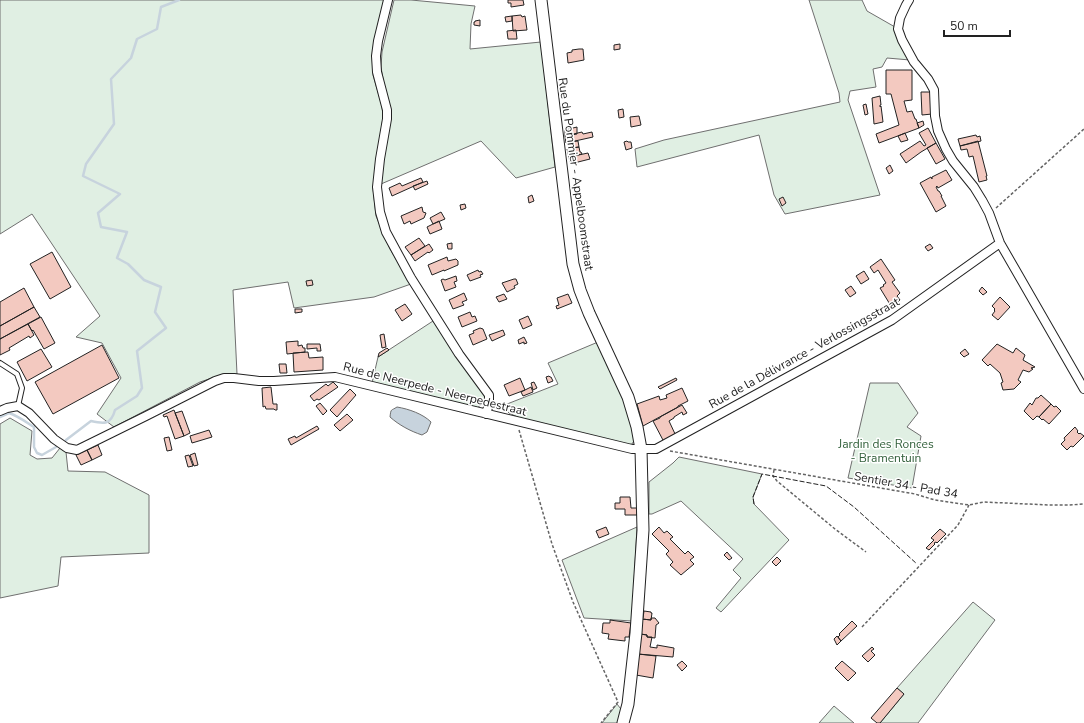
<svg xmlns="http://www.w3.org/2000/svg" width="1084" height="723" font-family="'Nunito Sans',sans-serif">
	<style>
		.green { fill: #e0efe3; stroke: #6f6f6f }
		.water { fill: #c7d3dd; stroke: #6f6f6f }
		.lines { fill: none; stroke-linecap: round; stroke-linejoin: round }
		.stream { stroke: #c7d3dd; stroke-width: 2.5 }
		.building { fill: #f3c9c0; stroke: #222 }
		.lane-casing { stroke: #222; stroke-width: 6 }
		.street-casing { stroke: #222; stroke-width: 10 }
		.secondary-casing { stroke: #222; stroke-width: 13 }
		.path { stroke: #646464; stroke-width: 1.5; stroke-dasharray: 3 2; stroke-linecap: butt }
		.lane { stroke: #fff; stroke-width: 4 }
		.street { stroke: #fff; stroke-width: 8 }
		.secondary { stroke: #fff; stroke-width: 11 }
		.fence { stroke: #222; stroke-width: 1; stroke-dasharray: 5 2; stroke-linecap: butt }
		.labels { text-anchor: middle; stroke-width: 3; stroke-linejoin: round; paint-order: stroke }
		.street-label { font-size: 12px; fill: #222; stroke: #fff }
		.park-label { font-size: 12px; fill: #2f5e38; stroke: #fff }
	</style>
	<rect width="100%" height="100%" fill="#fff"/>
	<path class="green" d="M0 0H384L374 44 373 75 382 106 383 117 373 188 376 216 390 249 411 284 374 297 294 308 288 282 233 290 237 374 218 376 200 382 114 427 97 414 121 378 102 343 76 337 100 316 32 214 0 234Z
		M394 0H411L475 6 471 24 470 49 541 42 555 167 516 178 481 141 381 184 383 166 384 85 381 67 382 52Z
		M809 0H862L867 11 895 27 910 60 887 58 882 67 873 69 876 87 850 91 848 100 880 195 785 214 774 195 759 135 637 167 635 149 664 140 840 102 839 93Z
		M433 321 485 396C485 402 482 404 477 408L372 383 378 357Z
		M598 342 623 397 635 439 632 444 627 445 524 420 509 413 502 406 558 384 548 363Z
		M870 383H898L918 413 907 427 921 436 912 488 848 478Z
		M10 418 32 431 30 455 37 459 52 458 60 448 66 452 68 471 105 472 149 495V553L61 557 58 586 0 598V424Z
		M679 457 762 474 753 497 754 504 789 540 721 612 716 608 741 578 733 570 743 559 681 501 652 514H649V482L673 463Z
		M637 527 632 621 584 618 562 560Z
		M973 602 995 620 918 723H880L904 694 897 688Z
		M617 704 624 713 620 723H602Z
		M834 706 854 723H819Z"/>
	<path class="water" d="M397 407C409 409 423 414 431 422L427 432 422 435C410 431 399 425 390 417 391 408 391 411 397 407Z"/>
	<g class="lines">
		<path class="stream" d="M0 417 9 413C18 416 26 422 34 427V447L37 453 42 455 56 447
			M66 440 91 421C104 424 111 425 115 410L137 396 142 388 137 351 166 328 155 312 161 287 144 280 128 264 117 258 127 232 101 227 98 213 120 194 83 176 86 164 114 124 111 79 131 58 137 39 157 29 161 7 179 0"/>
	</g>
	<path class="building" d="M508 0H523L524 5 511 7V3H508Z
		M521 15 522 17 525 16 527 30 513 31 512 16Z
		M512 16V21L506 22 505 17Z
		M480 20V26L474 25V22H475V21Z
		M516 30 517 39H508L507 31Z
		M620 44V49L614 50V45Z
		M579 49H583L584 60 568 63 567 53 572 52V50Z
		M886 70H912V100L904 101 907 112 912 111 915 119H916L919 128 879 143 876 134 899 125 891 94H886Z
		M921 92H931L932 114 922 115Z
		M880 96 881 105H880V107L881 106 883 122 874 124 872 98Z
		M866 104 868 114 865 115 863 105Z
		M623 109 624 117 619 118 618 110Z
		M639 116 641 125 631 127 630 117Z
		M923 121 924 125 919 128 917 123Z
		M577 127V134L565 136V130Z
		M928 128 936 143 921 152 906 163 900 154 920 141 924 146 926 145 919 133Z
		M582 132 583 134 592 132 593 137 566 143 565 136Z
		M905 133 908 140 901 142 898 136Z
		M976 135 977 137 980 136 981 141 960 146 958 139Z
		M578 141 579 147 570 148 569 142Z
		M627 141 628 142H631L632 148 626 150 624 142Z
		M978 141 987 176H986L987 180 979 182 973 156 969 157 967 149 961 150 960 146Z
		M936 143 945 159 936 164 927 148Z
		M579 147 580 152H581L582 154 569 157 567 149Z
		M588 153 590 159 570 164 569 157Z
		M890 165 893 171 889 174 886 168Z
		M946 170 952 180 938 188 937 186 936 187 938 191H939L942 196H941L946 206 936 212 920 183 931 177 932 179V177Z
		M421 178 423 182 392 196 389 188 400 183 402 186Z
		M427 181 428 184 415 190 413 186Z
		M532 195 534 201 529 203 528 197Z
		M783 197 786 203 782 206 779 199Z
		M465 204 466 208 461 210 460 205Z
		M422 207 423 212 426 213 424 218 411 224 410 221 404 224 401 216Z
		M441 212 445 219 433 224 430 218Z
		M439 221 442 229 430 234 427 227Z
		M419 238 425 246 411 255 405 247Z
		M452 243V249H448L447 244Z
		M429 244 433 250 429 253 428 252 415 261 411 255Z
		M930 244 933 248 928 251 925 247Z
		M52 252 71 287 50 299 30 264Z
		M447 257 448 261 456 259 458 261V265L444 271V270L432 275 428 265Z
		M881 259 895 280 892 282 900 293 897 296 900 300 891 306 880 288 884 286 883 285 886 283 878 270 874 273 870 267Z
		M478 270 479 272 481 271 483 274 480 275 481 277 470 281 467 275Z
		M864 271 869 279 861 284 856 276Z
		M456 276 457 281 454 282 456 287 445 291 441 280 443 279 445 280Z
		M514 279H516L518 284 514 286 515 288 507 292 502 283Z
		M312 280 313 285 307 286 306 281Z
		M851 286 856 293 850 297 845 290Z
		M982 287 987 292 983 295 979 291Z
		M24 288 34 307 0 326V302Z
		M464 293 467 300 462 302 464 305 453 309 449 300Z
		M504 294 507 299 499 302 496 297Z
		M568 294 572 303 557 309 556 306 559 305 557 298Z
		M1000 297 1010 307 998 320 992 315 995 311 994 310 995 309 992 306Z
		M405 304 412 314 402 321 395 310Z
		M34 307 40 317 0 339V326Z
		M295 309H302V312L295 313Z
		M470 312 472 317 475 316 477 321 462 327 458 317Z
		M528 316 532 325 523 329 519 320Z
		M41 317 55 343 44 349 33 330 32 331 28 324Z
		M28 324 34 335 30 338 29 336 9 348 10 350 0 355V339Z
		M480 328 483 329 487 339 473 345 469 335 474 333 473 331Z
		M503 330 505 335 492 341 489 335Z
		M384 334 386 347 382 348 380 335Z
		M524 337 527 343 524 344V342L519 344 518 340Z
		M298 341V346L302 345 303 348H305V352L287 354 286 342Z
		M307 344H320L321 351H317V348L307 349Z
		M997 344 1013 353 1016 348 1025 355 1023 360 1035 367 1031 368 1033 369 1029 372 1023 370 1018 380 1021 382 1014 389 1003 390 1001 383 1003 382 1000 373 990 364 988 366 982 360Z
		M102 345 119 378 53 414 35 382Z
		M387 348 389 350 378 357 379 353Z
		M41 349 52 367 27 381 17 362Z
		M965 349 969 354 964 357 960 353Z
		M308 352 309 358 323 357V370L294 372 293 353Z
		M279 364H286L287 373H280Z
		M549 376 550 377H551L553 381 548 383 546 377Z
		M520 378 525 390 509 396 504 385Z
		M676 378 677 380 660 389 658 387Z
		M333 382 338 387 319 400 317 399 314 401 310 396 326 384 328 386Z
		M534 382 537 388 533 390 531 383Z
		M271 387 273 404H277V410H275L274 409H266L265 406 263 407 262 388Z
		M531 387 533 392 523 396 521 392Z
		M682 388 688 401 678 406V407L643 426 637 404 659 396 660 400 667 398 666 395Z
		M350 389 356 395 337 417 330 410Z
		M1041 395 1051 404 1039 417 1037 416 1033 420 1024 411 1030 403 1032 405 1036 398H1038Z
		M320 403 327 411 323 415 316 406Z
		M1051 404 1054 407 1056 406 1061 411 1049 424 1043 419 1042 420 1039 417Z
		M682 405 687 413 683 415 682 412 674 417V418L669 421 676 436 664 442 653 421 660 418V417Z
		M174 410 184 436 175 439 167 416 164 417 163 415Z
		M182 411 190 433 184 436 175 413Z
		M347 414 353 420 340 431 334 425Z
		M317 426 319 429 291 445 288 439 295 436 296 438Z
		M1075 427 1078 431 1077 432 1079 434 1080 433 1084 436 1073 447 1071 446 1067 450 1061 444 1065 440 1064 438Z
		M209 430 212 437 192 443 190 436Z
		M169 437 172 450 167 451 164 438Z
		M98 445 102 455 92 460 87 450Z
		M87 450 92 460 81 465 76 455Z
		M195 453 198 465 194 466 190 455Z
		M189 455 193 466 188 467 185 456Z
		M620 497H630L631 508H637V515H625V509H615V503H620Z
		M606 527 609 534 599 538 596 531Z
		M659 527 664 533 667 531 673 537 670 539 685 554 688 551 694 557 690 560 694 564 681 575 670 565 673 562 666 554 669 551 652 534Z
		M940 529 946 534 937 543 936 542 934 543 935 544 929 550 926 548 934 540 931 538Z
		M727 552 732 558 729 560 724 555Z
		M777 557 781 561 776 566 772 562Z
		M644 611 651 612V613H652L651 620 642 619 643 618Z
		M651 618H655L659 623 656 625 655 638 647 637V635L641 634 642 619 651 620Z
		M610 620 631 623 629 637H625V641L608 639 609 634 602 633 603 623H610Z
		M852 621 857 626 841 641 838 637 840 635 839 634Z
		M640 634 647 635V637H652L650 647 657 648V645L674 648 673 657 638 654Z
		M837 636 841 641 837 645 834 639Z
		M872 647 874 649 871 651 875 655 868 662 862 656Z
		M638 654 656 656 653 678 636 675Z
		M682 661 687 666 682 671 677 665Z
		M842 661 856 673 848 681 835 668Z
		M897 688 904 694 880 723H877L871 718Z"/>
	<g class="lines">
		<defs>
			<path id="lane" d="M0 363 17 374 22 388 18 406"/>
			<path id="street" d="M388 0 378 41 376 56 377 72 387 110V119L380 159 377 187 380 212 386 232 411 278 459 354 489 395V404L486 414
				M909 0 906 5 900 18 898 29 902 40 914 62 928 79 934 90 935 116 938 131 946 149 953 161 974 187 982 200 989 213 1000 243 1084 389
				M0 411 7 408 18 406 29 413 54 439 67 448 77 450 146 416 215 381 224 378H234L259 381H274L335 377 632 449H656L892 320 1000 243"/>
			<path id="secondary" d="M541 0 573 264 580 290 589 313 628 397 637 427 641 449 643 530 636 633 628 704 623 723"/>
		</defs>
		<use href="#lane" class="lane-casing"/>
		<use href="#street" class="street-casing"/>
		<use href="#secondary" class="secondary-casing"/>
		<path class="path" d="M996 208 1084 129
			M519 430 552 544 573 602 618 702 601 723
			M670 451 915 494 935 500 969 505 984 502 1049 505H1069L1084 504
			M774 470 773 476 777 481 835 529 866 552
			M862 627 958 525 969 505"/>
		<use href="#lane" class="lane"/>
		<use href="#street" class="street"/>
		<use href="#secondary" class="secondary"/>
		<path class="fence" d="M754 504 753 497 762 474 826 486 854 507 917 564"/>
	</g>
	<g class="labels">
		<g class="street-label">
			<text transform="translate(576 174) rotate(82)" y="4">Rue du Pommier - Appelboomstraat</text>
			<text transform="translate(804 353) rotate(-29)" y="4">Rue de la Délivrance - Verlossingsstraat</text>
			<text transform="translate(435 389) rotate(14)" y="4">Rue de Neerpede - Neerpedestraat</text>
			<text transform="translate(906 485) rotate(10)" y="4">Sentier 34 - Pad 34</text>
		</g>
		<g class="park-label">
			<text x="886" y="448">Jardin des Ronces<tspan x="886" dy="14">- Bramentuin</tspan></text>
		</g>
	</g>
	<path d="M944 30v6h66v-6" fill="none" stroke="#222222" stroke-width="2"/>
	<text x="950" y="30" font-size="12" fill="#222222" stroke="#ffffff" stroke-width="3" paint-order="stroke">50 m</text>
</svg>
